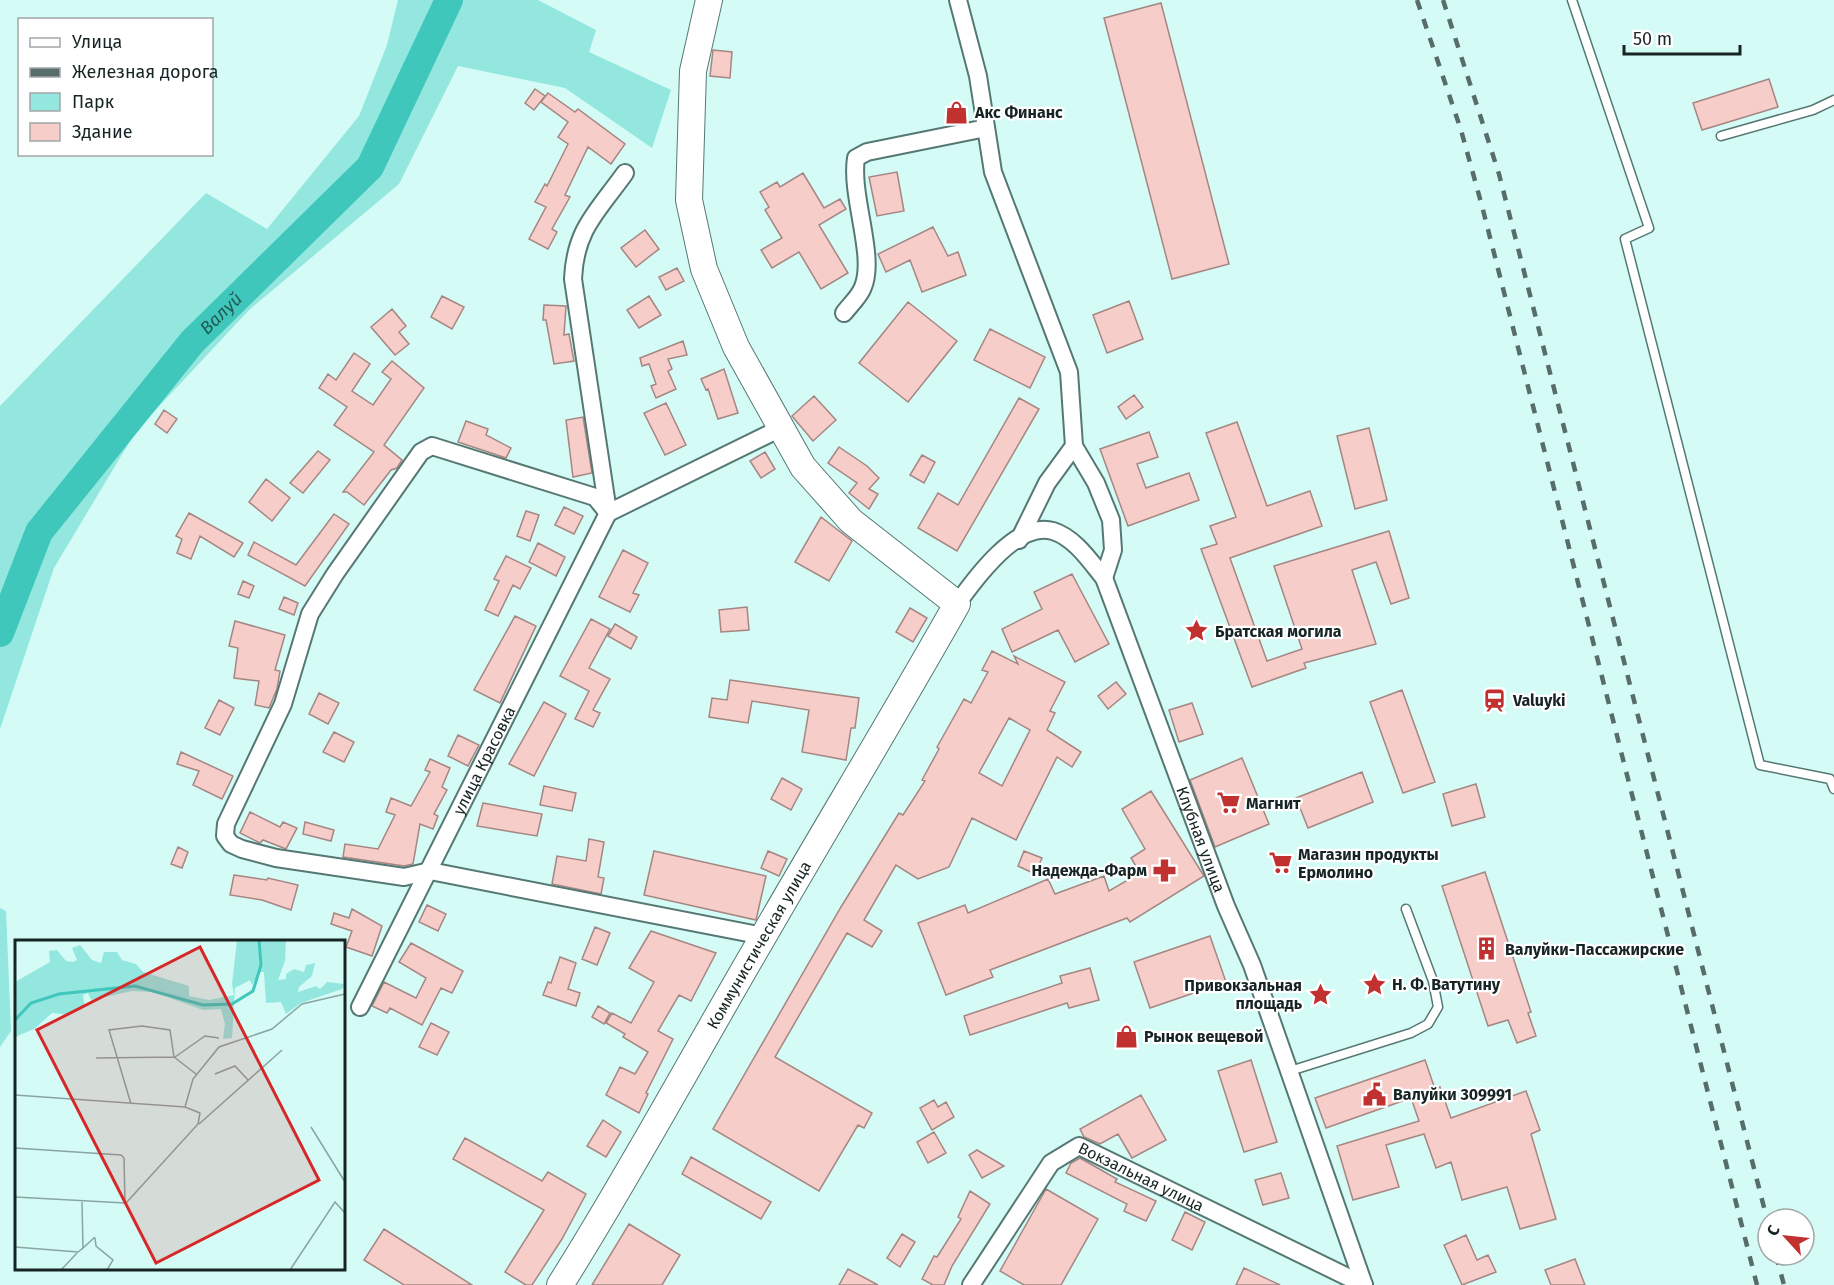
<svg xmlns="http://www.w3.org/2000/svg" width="1834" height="1285" font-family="'Fira Sans',sans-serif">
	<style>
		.green { fill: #93e7de }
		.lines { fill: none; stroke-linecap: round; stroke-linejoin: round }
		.river { stroke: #3fc7bc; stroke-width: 28 }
		.building { fill: #f6cdc8; stroke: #a58682; stroke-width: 1.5; fill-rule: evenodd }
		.lane-casing { stroke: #567874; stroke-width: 11 }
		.street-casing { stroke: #567874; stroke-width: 20 }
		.primary-casing { stroke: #567874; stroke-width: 28 }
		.lane { stroke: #fff; stroke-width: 8 }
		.street { stroke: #fff; stroke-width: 16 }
		.primary { stroke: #fff; stroke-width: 26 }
		.rail { stroke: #576d6a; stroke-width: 4.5; stroke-dasharray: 10 10; stroke-linecap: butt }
		.labels { text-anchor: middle; stroke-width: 4.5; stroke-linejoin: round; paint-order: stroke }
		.poi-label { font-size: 16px; font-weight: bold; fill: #162423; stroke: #fff; text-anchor: start }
		.street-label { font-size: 16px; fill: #162423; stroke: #fff }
		.water-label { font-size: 18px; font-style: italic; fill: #235a55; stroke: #fff }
		.inset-river { fill: none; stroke: #3fc7bc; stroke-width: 3 }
		.inset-road { fill: none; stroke: #89a5a2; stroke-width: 1.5 }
		.view { fill: #d62828; fill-opacity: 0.15; stroke: #d62828; stroke-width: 3 }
		.inset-edge { fill: none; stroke: #162423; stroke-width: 3 }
	</style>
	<rect width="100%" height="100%" fill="#d5fbf6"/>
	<path class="green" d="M398 0H538L596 30 589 52 671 90 652 148 565 88 458 66 399 184 249 310 136 431 54 568 0 729V406L206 193 267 229 359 116 387 45Z
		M0 908 6 911 11 1031 0 1047Z"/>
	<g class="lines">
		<path class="river" id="s1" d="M0 633 39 532 192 342 370 167 449 0"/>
	</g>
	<path class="building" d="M1161 3 1229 264 1172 279 1104 18Z
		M713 50 732 52 730 78 710 76Z
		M1769 79 1778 107 1702 130 1693 103Z
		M535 89 545 96 534 110 525 103Z
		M548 93 575 112 578 109 625 144 611 164 588 147 565 195 570 197 552 229 557 232 548 249 529 239 546 207 535 202 545 184 547 186 568 144 558 137 568 122 541 102Z
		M897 172 904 211 877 216 869 177Z
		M803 173 824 208 840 199 846 209 819 225 848 273 821 289 799 252 772 268 761 250 782 238 765 210 769 207 760 192 777 182 780 187Z
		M933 227 948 256 958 252 966 275 922 292 910 260 886 272 878 254Z
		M645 230 659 249 636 267 621 248Z
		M677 268 684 281 666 290 659 277Z
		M442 296 464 307 452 329 431 317Z
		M649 296 661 315 639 328 627 310Z
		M1129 301 1143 339 1107 353 1093 315Z
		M908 302 957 341 908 402 859 363Z
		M544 305 566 306 564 335 569 334 574 361 554 364 546 320H543Z
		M392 309 406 326 399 332 409 344 395 355 371 327Z
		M990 329 1045 357 1030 388 974 360Z
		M683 341 687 355 668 359 672 369 668 371 676 389 656 398 651 386 656 384 649 364 642 366 640 358Z
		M354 353 370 364 352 391 373 405 391 379 382 372 392 361 424 388 384 445 402 460 397 468 391 470 364 505 347 492H343L374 452 334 425 347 407 319 388 328 374 336 380Z
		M724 369 738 413 718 419 708 389 706 390 701 379Z
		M1134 395 1143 407 1126 419 1118 407Z
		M814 396 836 420 813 441 792 416Z
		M1019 398 1039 409 957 551 918 528 938 493 958 505Z
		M666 403 686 445 665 455 644 413Z
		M164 410 177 419 167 433 155 424Z
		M583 417 592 473 573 477 566 420Z
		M466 421 488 429 486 435 511 448 506 458 458 442Z
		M1237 422 1267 506 1310 491 1322 526 1230 558 1267 661 1302 649 1274 566 1389 531 1409 598 1391 604 1376 562 1352 570 1376 644 1304 663 1306 668 1252 687 1201 549 1217 544 1210 526 1236 517 1206 433Z
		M1369 428 1387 500 1355 509 1337 436Z
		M1149 432 1158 457 1137 464 1146 488 1189 473 1199 500 1128 526 1100 449Z
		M839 447 867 466 879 478 869 489 878 494 869 509 849 493 857 483 828 463Z
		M318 451 330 460 303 493 290 483Z
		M765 452 775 469 761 478 750 461Z
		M922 455 935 462 924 483 910 475Z
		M266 479 290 498 272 521 249 502Z
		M564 507 583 516 574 534 555 525Z
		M526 511 539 515 530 541 517 536Z
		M189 513 243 543 234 557 200 536 191 559 177 553 182 539 176 536Z
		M334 514 349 524 305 586 248 555 254 542 296 565Z
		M821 517 852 541 829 581 795 562Z
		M538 543 565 557 556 576 529 562Z
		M623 550 648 563 633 593 639 595 630 612 599 597Z
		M506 556 531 568 520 589 513 585 498 616 485 610 499 581 494 579Z
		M1072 574 1109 644 1075 662 1058 630 1012 652 1002 629 1042 609 1034 592Z
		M243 581 254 586 249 598 238 594Z
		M284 597 298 603 294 615 279 609Z
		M747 607 749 630 721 632 719 610Z
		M910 608 927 618 913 642 896 632Z
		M515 616 536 626 500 703 474 690Z
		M591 619 610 629 589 668 610 679 593 710 600 713 593 727 575 719 589 691 560 676Z
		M235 621 285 635 275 670 280 671 277 689 269 708 255 705 259 681 234 678 238 648 229 646Z
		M615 624 637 637 631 649 608 636Z
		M992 651 1018 664 1014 656 1065 682 1050 711 1055 713 1047 730 1081 752 1072 767 1057 757 1016 840 972 818 949 867 918 879 896 865 864 920 882 931 872 947 847 933 775 1057 872 1113 864 1128 858 1125 819 1191 713 1129 841 907 899 813 903 815 925 781 922 780 939 749 937 747 964 699 971 703 988 672 982 670ZM1009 718 1030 730 1002 786 979 773Z
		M730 680 859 698 855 728H851L846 760 802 752 809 710 752 701 748 723 709 717 712 698 727 700Z
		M1116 682 1126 694 1108 709 1098 696Z
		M1402 690 1435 782 1403 793 1370 702Z
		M319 693 339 703 328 724 309 714Z
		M219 700 234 708 220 735 205 728Z
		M544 702 566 714 534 776 509 764Z
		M1192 703 1203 734 1179 742 1169 710Z
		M334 732 354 742 344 762 323 752Z
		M458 735 479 745 468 766 448 756Z
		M181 752 233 776 222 799 193 785 199 771 177 764Z
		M1242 758 1269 824 1215 847 1190 780Z
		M430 759 450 768 442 787 447 790 434 814 438 816 433 829 420 824 413 864 404 866 343 857 345 844 378 849 395 815 386 812 391 798 411 806 430 772 425 770Z
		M1362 772 1373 802 1308 828 1296 798Z
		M782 778 802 789 791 810 771 799Z
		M1476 784 1485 817 1452 826 1443 794Z
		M544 786 576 793 572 811 540 805Z
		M1151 791 1204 876 1130 922 1127 918 990 970 993 977 946 995 918 923 965 905 968 913 1048 879 1055 894 1104 876 1109 891 1140 873 1131 858 1145 849 1122 809Z
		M483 803 542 814 537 836 477 826Z
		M250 812 280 827 283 822 297 828 286 849 263 840 260 843 240 833Z
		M305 822 334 830 331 841 303 834Z
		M589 839 604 842 598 877 604 878 601 894 552 884 557 856 586 861Z
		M178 847 188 852 182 868 171 864Z
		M654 851 766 876 756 920 644 895Z
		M768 851 787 859 779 876 761 868Z
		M1024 851 1042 858 1035 874 1018 866Z
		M1485 872 1531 1012 1528 1013 1536 1036 1517 1043 1508 1020 1488 1026 1442 886Z
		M234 875 267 880 268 878 298 885 291 910 262 900 230 895Z
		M427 905 446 914 438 931 419 922Z
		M352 909 382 926 372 956 346 947 352 931 331 924 334 913 349 918Z
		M595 927 610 933 597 965 582 959Z
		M651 931 716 953 691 1001 679 995 658 1031 673 1039 646 1093 648 1094 639 1113 606 1095 620 1067 635 1074 648 1052 623 1037 625 1034 606 1023 612 1013 631 1023 654 982 629 968Z
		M1210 936 1226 982 1150 1008 1134 962Z
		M411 943 463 971 452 993 441 988 422 1025 390 1008 387 1013 372 1006 384 982 416 998 426 978 399 962Z
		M560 957 576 963 568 989 580 993 576 1006 543 995 548 982 551 983Z
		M1090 968 1099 1000 1069 1008 1067 1003 970 1035 964 1016 1062 983 1060 976Z
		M598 1006 610 1013 604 1024 592 1017Z
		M431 1023 449 1032 437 1055 419 1047Z
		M1251 1060 1277 1142 1244 1152 1218 1071Z
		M1425 1060 1435 1089 1440 1087 1451 1118 1526 1091 1540 1130 1531 1134 1556 1219 1520 1229 1507 1187 1462 1200 1451 1162 1436 1168 1424 1134 1386 1145 1399 1187 1353 1200 1337 1146 1419 1121 1411 1098 1326 1128 1315 1098Z
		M1141 1095 1166 1140 1132 1158 1118 1134 1100 1144 1084 1137 1080 1129Z
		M934 1100 938 1107 946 1102 954 1117 932 1130 920 1108Z
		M603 1120 621 1132 606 1157 587 1146Z
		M934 1132 946 1153 928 1163 917 1142Z
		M465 1138 542 1181 548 1172 586 1194 562 1239 532 1285H526L505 1272 544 1210 453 1159Z
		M977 1150 1004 1166 982 1178 969 1155Z
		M691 1157 771 1202 761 1219 682 1174Z
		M1080 1158 1117 1179 1115 1182 1156 1201 1146 1221 1124 1211 1127 1204 1066 1173 1071 1163Z
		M1281 1173 1289 1198 1263 1205 1255 1180Z
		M1046 1189 1098 1219 1061 1285H1024L1000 1271Z
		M970 1191 990 1204 952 1266 944 1285H933L922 1279 934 1256 937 1257 961 1219 958 1217Z
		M1185 1212 1205 1222 1192 1250 1172 1240Z
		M629 1224 680 1255 662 1285H592Z
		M384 1229 472 1285H404L364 1260Z
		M902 1234 915 1242 900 1267 887 1258Z
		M1466 1235 1477 1260 1488 1255 1496 1272 1462 1285 1444 1245Z
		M1575 1259 1585 1285H1551L1545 1270Z
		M1244 1268 1280 1285H1236Z
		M848 1269 878 1285H839Z"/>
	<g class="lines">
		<defs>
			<path id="lane" d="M1572 0 1649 228 1625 239 1760 765 1830 779 1834 789
				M1721 136 1813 110 1834 100
				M1290 1071 1411 1033 1428 1024 1438 1007 1433 981 1406 909"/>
			<g id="street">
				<path d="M958 0 978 76 993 172 1069 372 1074 446 1096 483 1111 520 1113 550 1104 578"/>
				<path d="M844 313C850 305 860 296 863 287 876 256 850 196 856 158L867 152 986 128"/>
				<path d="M608 512 573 279C575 229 598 211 625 173"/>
				<path d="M608 513 595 497 432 446 421 452 335 574 310 614 283 704 226 824 225 836 231 844 242 849 276 858 404 877 430 871 763 936"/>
				<path d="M608 513 781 428"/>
				<path d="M1019 540 1047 483 1074 446"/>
				<path id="s2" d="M957 604C974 580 1017 520 1053 531 1075 538 1090 561 1104 578L1226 906 1252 965 1364 1285"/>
				<path id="s3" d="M360 1007 608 513"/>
				<path id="s4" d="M971 1285 1051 1163 1079 1146 1364 1285"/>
			</g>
			<g id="primary">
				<path id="s5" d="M560 1285C632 1171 695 1053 763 937 827 826 894 716 957 604L851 521 803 467 736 347 704 269 689 200 693 71 709 0"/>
			</g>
		</defs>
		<use href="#lane" class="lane-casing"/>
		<use href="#street" class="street-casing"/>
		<use href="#primary" class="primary-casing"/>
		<use href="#lane" class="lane"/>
		<use href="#street" class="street"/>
		<use href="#primary" class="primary"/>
		<path class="rail" d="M1417 0 1461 130 1482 206 1757 1285
			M1443 0 1499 174 1768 1223
			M1776 1255 1784 1285"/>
	</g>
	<defs>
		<symbol id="shop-bare" viewBox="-9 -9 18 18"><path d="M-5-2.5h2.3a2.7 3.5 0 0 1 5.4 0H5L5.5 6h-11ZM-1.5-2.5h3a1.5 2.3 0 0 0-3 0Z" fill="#c03130" stroke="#fff" stroke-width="2.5" paint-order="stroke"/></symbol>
		<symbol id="sight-bare" viewBox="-9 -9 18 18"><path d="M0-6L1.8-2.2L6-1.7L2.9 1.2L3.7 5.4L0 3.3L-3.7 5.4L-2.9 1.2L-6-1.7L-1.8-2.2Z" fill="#c03130" stroke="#fff" stroke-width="2.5" paint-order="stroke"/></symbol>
		<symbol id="station-bare" viewBox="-9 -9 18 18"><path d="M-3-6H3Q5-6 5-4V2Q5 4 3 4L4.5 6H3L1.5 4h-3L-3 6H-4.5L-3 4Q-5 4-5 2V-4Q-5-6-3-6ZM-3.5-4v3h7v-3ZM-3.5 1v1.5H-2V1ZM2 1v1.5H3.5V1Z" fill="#c03130" stroke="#fff" stroke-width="2.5" paint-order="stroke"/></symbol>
		<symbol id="supermarket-bare" viewBox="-9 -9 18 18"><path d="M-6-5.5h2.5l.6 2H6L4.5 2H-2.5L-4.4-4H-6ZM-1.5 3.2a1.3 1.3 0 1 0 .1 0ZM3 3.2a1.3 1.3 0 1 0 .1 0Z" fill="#c03130" stroke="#fff" stroke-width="2.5" paint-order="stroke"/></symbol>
		<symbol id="pharmacy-bare" viewBox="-9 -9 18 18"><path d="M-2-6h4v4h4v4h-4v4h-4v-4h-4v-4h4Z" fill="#c03130" stroke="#fff" stroke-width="2.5" paint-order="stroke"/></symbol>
		<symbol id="building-bare" viewBox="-9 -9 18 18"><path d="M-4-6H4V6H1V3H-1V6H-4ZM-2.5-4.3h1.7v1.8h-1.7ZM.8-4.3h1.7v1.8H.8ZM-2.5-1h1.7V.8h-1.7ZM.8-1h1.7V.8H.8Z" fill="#c03130" stroke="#fff" stroke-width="2.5" paint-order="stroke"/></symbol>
		<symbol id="civic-bare" viewBox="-9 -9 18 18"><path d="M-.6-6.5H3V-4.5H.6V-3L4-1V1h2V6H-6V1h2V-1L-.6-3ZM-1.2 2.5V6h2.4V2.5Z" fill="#c03130" stroke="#fff" stroke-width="2.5" paint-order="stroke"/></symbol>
	</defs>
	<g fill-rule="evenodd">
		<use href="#shop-bare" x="940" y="96" width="33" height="33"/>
		<use href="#sight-bare" x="1180" y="614" width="33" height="33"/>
		<use href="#station-bare" x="1478" y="684" width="33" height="33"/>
		<use href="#supermarket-bare" x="1212" y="786" width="33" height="33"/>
		<use href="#supermarket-bare" x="1264" y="846" width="33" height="33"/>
		<use href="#pharmacy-bare" x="1148" y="854" width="33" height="33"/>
		<use href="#building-bare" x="1470" y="932" width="33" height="33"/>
		<use href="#sight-bare" x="1358" y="968" width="33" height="33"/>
		<use href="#sight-bare" x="1304" y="978" width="33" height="33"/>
		<use href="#shop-bare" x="1110" y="1020" width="33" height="33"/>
		<use href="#civic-bare" x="1358" y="1078" width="33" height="33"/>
	</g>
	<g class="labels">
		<g class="poi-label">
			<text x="975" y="118">Акс Финанс</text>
			<text x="1215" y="637">Братская могила</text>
			<text x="1513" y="706">Valuyki</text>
			<text x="1246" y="809">Магнит</text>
			<text x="1298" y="860">Магазин продукты<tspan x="1298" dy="18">Ермолино</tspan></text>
			<text x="1147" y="876" text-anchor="end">Надежда-Фарм</text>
			<text x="1505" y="955">Валуйки-Пассажирские</text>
			<text x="1392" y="990">Н. Ф. Ватутину</text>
			<text x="1302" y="991" text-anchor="end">Привокзальная<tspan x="1302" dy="18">площадь</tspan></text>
			<text x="1144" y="1042">Рынок вещевой</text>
			<text x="1393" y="1100">Валуйки 309991</text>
		</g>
		<g class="street-label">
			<text dy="6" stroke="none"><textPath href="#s3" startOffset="276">улица Красовка</textPath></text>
			<text dy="6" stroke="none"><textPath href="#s2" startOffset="476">Клубная улица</textPath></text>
			<text dy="6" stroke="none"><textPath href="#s5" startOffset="394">Коммунистическая улица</textPath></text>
			<text dy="6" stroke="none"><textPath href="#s4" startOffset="248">Вокзальная улица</textPath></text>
		</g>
		<g class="water-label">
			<text dy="6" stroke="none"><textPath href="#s1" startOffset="393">Валуй</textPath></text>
		</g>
	</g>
	<g transform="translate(15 940)">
		<rect width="330" height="330" fill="#d5fbf6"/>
		<path d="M222 0H271L270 21 263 40 271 39V34L279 29 289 32 291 25 300 23 297 36 284 47 283 52 301 46 305 49 312 42 330 44 327 49 286 63 271 74 266 62 251 63 249 32H245L237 45 235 40 220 48 217 98 208 99 210 84 206 69 188 70 139 52 117 51 76 60 73 53 68 55 70 67 55 75 37 73 19 89 0 97V42L35 22 34 11 42 10 51 21 58 22 62 20 57 8 65 5 77 20 86 23 89 12H102L107 20 121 24 128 32 174 46V56L194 60 219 55 217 44Z" fill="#93e7de"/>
		<path class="inset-river" d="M0 80 16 63 44 54 120 46 188 65 217 64 238 51 246 25 244 0"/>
		<path class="inset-road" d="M159 117 181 134M160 117 190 96 204 98M81 118 159 117M200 134 220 126 233 140M0 155 170 167 178 139 204 107 257 89 287 64 330 54M116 164 94 90 127 86 155 90 159 117M184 184 267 110M296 187 330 242M0 208 106 215 109 218 110 263M0 257 110 263M67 262 68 308 80 297M111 263 183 184 185 173 170 167M80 298 81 306 98 320 92 330M0 307 63 312 68 308M46 330 62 313M275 330 320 262 330 273"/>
		<path class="view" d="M185 7 304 240 141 323 22 90Z"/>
		<rect width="330" height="330" class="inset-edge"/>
	</g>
	<rect x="18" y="18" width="195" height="138" fill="#ffffff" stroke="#a2a7a7" stroke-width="1.5"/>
	<rect x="30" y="38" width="30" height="9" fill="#ffffff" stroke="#a2a7a7" stroke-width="1.5"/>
	<text x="72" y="48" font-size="18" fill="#162423">Улица</text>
	<rect x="30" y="68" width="30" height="9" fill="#576d6a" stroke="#a2a7a7" stroke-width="1.5"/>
	<text x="72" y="78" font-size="18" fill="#162423">Железная дорога</text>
	<rect x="30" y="93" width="30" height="18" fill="#93e7de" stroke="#a2a7a7" stroke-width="1.5"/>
	<text x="72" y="108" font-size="18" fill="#162423">Парк</text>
	<rect x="30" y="123" width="30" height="18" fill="#f6cdc8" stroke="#a2a7a7" stroke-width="1.5"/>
	<text x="72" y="138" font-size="18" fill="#162423">Здание</text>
	<g transform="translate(1786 1237) rotate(297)"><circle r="28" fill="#ffffff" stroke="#a2a7a7" stroke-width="1.5"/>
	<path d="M0-4.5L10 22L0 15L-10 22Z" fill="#c03130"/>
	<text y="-9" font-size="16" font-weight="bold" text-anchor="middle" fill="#162423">С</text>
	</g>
	<path d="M1624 45v9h116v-9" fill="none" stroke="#162423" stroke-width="3"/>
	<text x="1633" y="45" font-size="18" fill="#162423" stroke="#ffffff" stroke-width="4.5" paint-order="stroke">50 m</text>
</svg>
